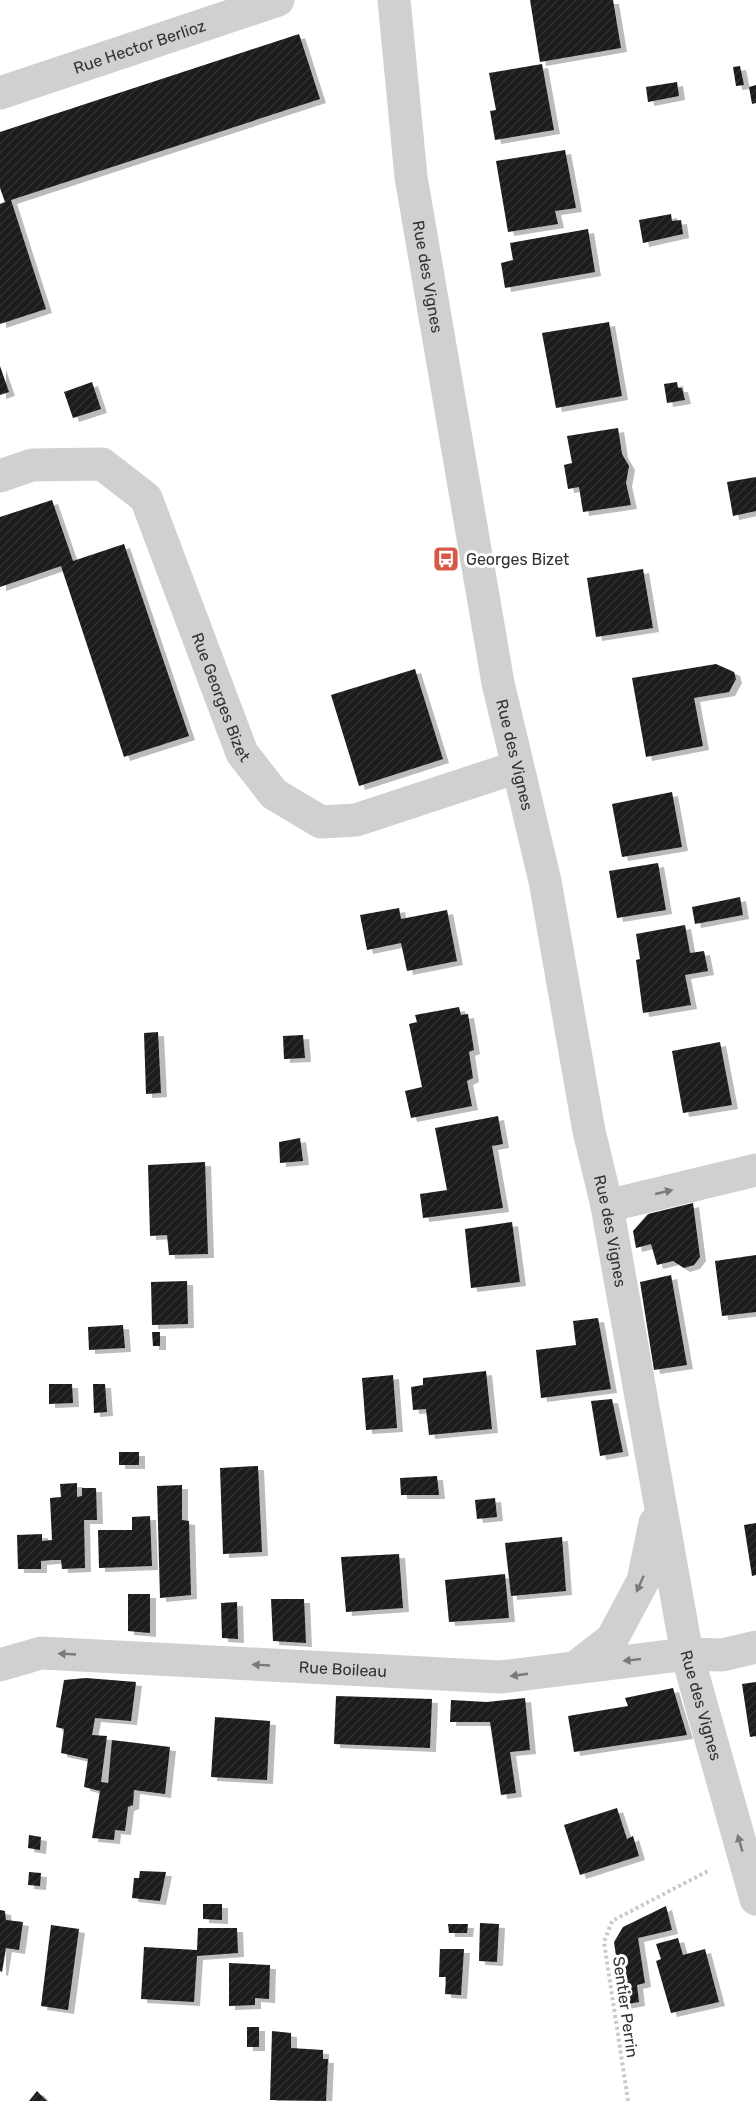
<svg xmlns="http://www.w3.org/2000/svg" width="756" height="2101" font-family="Rubik,sans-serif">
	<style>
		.building { fill: url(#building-hatch); filter: url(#shadow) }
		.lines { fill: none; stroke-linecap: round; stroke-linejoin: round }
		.path { stroke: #cacaca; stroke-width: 4; stroke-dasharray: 3 3; stroke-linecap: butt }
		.minor { stroke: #d0d0d0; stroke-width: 33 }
		.tertiary { stroke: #d0d0d0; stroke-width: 33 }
		.oneway { fill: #7a7a7a }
		.labels { text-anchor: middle; stroke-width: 6; stroke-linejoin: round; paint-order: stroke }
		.street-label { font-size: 16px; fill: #333; stroke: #fff }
		.poi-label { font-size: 16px; fill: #333; stroke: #fff; text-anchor: start }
	</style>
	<defs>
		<pattern id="building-hatch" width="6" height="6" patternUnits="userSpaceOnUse" patternTransform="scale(1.5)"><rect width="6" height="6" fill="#1a1a1a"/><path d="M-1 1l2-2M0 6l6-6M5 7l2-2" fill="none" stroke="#333"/></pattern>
		<filter id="shadow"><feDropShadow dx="6" dy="4" stdDeviation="0" flood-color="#0004"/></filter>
	</defs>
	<rect width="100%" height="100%" fill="#fff"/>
	<path class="building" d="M530 0H613L621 48 540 62Z
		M299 34 320 99 11 200 46 309 0 324V204L5 202 0 188V132Z
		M542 64 554 130 495 140 490 111 496 110 489 73Z
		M740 66 744 85 736 86 733 67Z
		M677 82 679 96 648 102 646 87Z
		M756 85V103L752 104 749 87Z
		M565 150 576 208 555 211 558 224 508 232 496 161Z
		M671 214 672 221 681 220 683 234 643 243 639 220Z
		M588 229 595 272 505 288 501 263 513 260 510 243Z
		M609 322 622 396 556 408 542 333Z
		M0 366 9 392 0 395Z
		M92 382 101 409 73 418 64 392Z
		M677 382 678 388H682L685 400 667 403 664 384Z
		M618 428 622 454 629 466 626 483 631 505 583 512 579 487 568 489 564 465 572 463 567 436Z
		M756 477V511L733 516 727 482Z
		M52 500 73 561 124 544 189 736 124 757 61 566 0 587V517Z
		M643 569 653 628 596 637 587 578Z
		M716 664 734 672 736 679 729 692 694 698 703 746 646 757 632 678Z
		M415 669 443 759 359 786 331 695Z
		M672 792 682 847 622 857 612 804Z
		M658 863 666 910 617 918 609 871Z
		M740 897 743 915 695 924 692 907Z
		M399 908 401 919 447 910 457 961 407 971 401 943 367 950 360 915Z
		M685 925 690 953 704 951 708 971 685 975 691 1005 643 1013 636 960 640 959 636 934Z
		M459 1007 461 1015 468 1014 474 1050 469 1052 473 1078 467 1081 472 1106 411 1118 405 1091 422 1087 409 1024 417 1022 415 1015Z
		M158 1032 161 1093 146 1094 144 1033Z
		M303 1035 305 1058 284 1059 283 1036Z
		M720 1042 732 1105 683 1113 672 1051Z
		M498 1116 503 1144 492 1146 503 1208 423 1218 420 1194 447 1190 435 1128Z
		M300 1138 303 1161 280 1163 279 1142Z
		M205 1162 208 1254 169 1255 167 1235 150 1236 148 1165Z
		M693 1203 700 1257 694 1265 684 1268 673 1261 657 1265 651 1244 636 1248 633 1231 648 1214Z
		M512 1222 520 1282 471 1288 465 1229Z
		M756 1255V1312L722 1316 715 1261Z
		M671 1275 687 1365 654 1370 640 1282Z
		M187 1281 188 1324 152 1325 151 1282Z
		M598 1318 611 1389 541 1398 536 1350 576 1345 573 1321Z
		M123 1325 125 1348 89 1350 88 1327Z
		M152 1332H160V1346H153Z
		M486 1371 492 1429 429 1435 426 1409 413 1410 411 1387 423 1385V1378Z
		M393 1375 397 1428 366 1430 362 1378Z
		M49 1384H72L73 1403 49 1404Z
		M93 1384H105L107 1412 94 1413Z
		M612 1399 623 1452 600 1456 591 1401Z
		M119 1452H139V1465H119Z
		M258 1466 262 1552 223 1554 220 1468Z
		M437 1476 439 1495H401L400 1478Z
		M77 1483V1497L82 1496V1488H96L97 1520H84L85 1568 62 1569 61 1560H52L41 1561V1569H18L17 1535 42 1534V1541L52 1540 50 1498 61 1497 60 1484Z
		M182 1485V1520L189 1521 191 1595 160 1598 157 1486Z
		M495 1498 497 1517 477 1519 475 1500Z
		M150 1516 152 1566 99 1568 98 1530H132V1517Z
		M756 1523V1575L752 1576 744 1525Z
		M562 1537 566 1591 511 1596 505 1543Z
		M399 1554 403 1608 346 1612 341 1557Z
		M505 1574 509 1618 449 1622 445 1580Z
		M128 1594H150V1633L128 1631Z
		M271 1599H304L306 1643 273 1641Z
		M237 1602 238 1639 222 1638 221 1603Z
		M86 1678 136 1682 131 1721 95 1718 92 1735 107 1736 101 1782 108 1783 112 1740 170 1747 165 1794 134 1790 133 1805 128 1807 125 1831 115 1830 114 1840 92 1838 100 1791 84 1787 88 1759 61 1753 64 1729 56 1727 64 1680Z
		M756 1682V1736L750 1737 742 1684Z
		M673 1688 687 1735 574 1752 568 1716 628 1706 625 1698Z
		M336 1696 432 1699 430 1748 334 1744Z
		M525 1698 530 1750 510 1752 516 1793 501 1795 490 1722H450L451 1700 487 1702Z
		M215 1717 270 1721 267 1780 211 1777Z
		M617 1808 627 1839 633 1836 639 1856 580 1875 564 1825Z
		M29 1835 41 1837 40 1850 28 1848Z
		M140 1871 166 1872 160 1901 132 1898 134 1878H139Z
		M29 1872 41 1873 40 1886 28 1885Z
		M203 1904H222V1920L203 1919Z
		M666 1906 672 1930 638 1938 645 1983 637 1985 639 2002 623 2005 614 1942 623 1927Z
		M0 1910 5 1911 6 1920 23 1922 19 1950 6 1948 2 1972 0 1971Z
		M480 1923 499 1924 497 1962 479 1961Z
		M448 1924H468L467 1933H449Z
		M51 1925 79 1929 68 2010 41 2006Z
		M198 1928H237L238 1953 197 1956 194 2002 141 1999 144 1947 197 1950Z
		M678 1938 683 1955 705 1949 719 2002 671 2013 656 1961 661 1959 656 1944Z
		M440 1949H464L461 1995 445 1994 446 1977H439Z
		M229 1963 270 1965 269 1999 255 1998V2005L229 2006Z
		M247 2027H259V2047H247Z
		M272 2031 291 2033V2048L323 2050V2059H328L326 2101 270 2100Z
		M37 2091 47 2101H29Z"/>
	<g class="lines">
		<path class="path" d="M628 2101 604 1942 612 1921 708 1871"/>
		<g class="minor">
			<path id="s1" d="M0 93 278 0"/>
			<path id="s2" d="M0 476 32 465 102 464 146 498 242 753 274 794 321 822 356 820 517 767"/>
			<path d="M607 1206 756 1170"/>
			<path id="s3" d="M0 1665 41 1653 500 1677 687 1654 722 1655 756 1647"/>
		</g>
		<g class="tertiary">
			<path id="s4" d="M394 0 411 177 498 683 545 881 589 1131 607 1206 687 1654 756 1899"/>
			<path d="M577 1666 612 1639 643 1581 655 1523"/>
		</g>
	</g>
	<defs><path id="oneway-solid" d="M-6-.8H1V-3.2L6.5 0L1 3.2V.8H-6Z" transform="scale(1.5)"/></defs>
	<g class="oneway">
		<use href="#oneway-solid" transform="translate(664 1192) rotate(-13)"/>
		<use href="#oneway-solid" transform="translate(640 1584) rotate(114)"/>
		<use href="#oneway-solid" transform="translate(67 1654) rotate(-177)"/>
		<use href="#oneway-solid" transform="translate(632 1660) rotate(174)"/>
		<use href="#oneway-solid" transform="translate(261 1665) rotate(-177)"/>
		<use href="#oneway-solid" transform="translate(519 1675) rotate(172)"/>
		<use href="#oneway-solid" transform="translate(740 1843) rotate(-106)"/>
	</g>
	<defs>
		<symbol id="bus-square" viewBox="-11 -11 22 22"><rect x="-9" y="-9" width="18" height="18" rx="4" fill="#d65948" stroke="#fff"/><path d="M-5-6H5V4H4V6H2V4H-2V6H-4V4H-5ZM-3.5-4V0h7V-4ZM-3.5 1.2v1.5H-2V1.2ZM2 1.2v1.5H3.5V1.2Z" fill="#fff"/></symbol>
	</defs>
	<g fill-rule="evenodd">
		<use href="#bus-square" x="431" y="544" width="30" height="30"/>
	</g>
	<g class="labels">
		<g class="street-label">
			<text dy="6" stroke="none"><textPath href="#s1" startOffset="147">Rue Hector Berlioz</textPath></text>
			<text dy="6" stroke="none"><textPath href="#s4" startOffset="279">Rue des Vignes</textPath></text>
			<text dy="6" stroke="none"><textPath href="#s2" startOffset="372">Rue Georges Bizet</textPath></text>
			<text dy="6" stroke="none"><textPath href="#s4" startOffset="765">Rue des Vignes</textPath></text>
			<text dy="6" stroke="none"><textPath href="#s4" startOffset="1251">Rue des Vignes</textPath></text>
			<text dy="6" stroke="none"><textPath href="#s3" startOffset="345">Rue Boileau</textPath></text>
			<text dy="6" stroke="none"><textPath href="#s4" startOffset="1734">Rue des Vignes</textPath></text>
			<text transform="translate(626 2007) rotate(82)" y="6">Sentier Perrin</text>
		</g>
		<g class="poi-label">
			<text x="466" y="565">Georges Bizet</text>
		</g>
	</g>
</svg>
